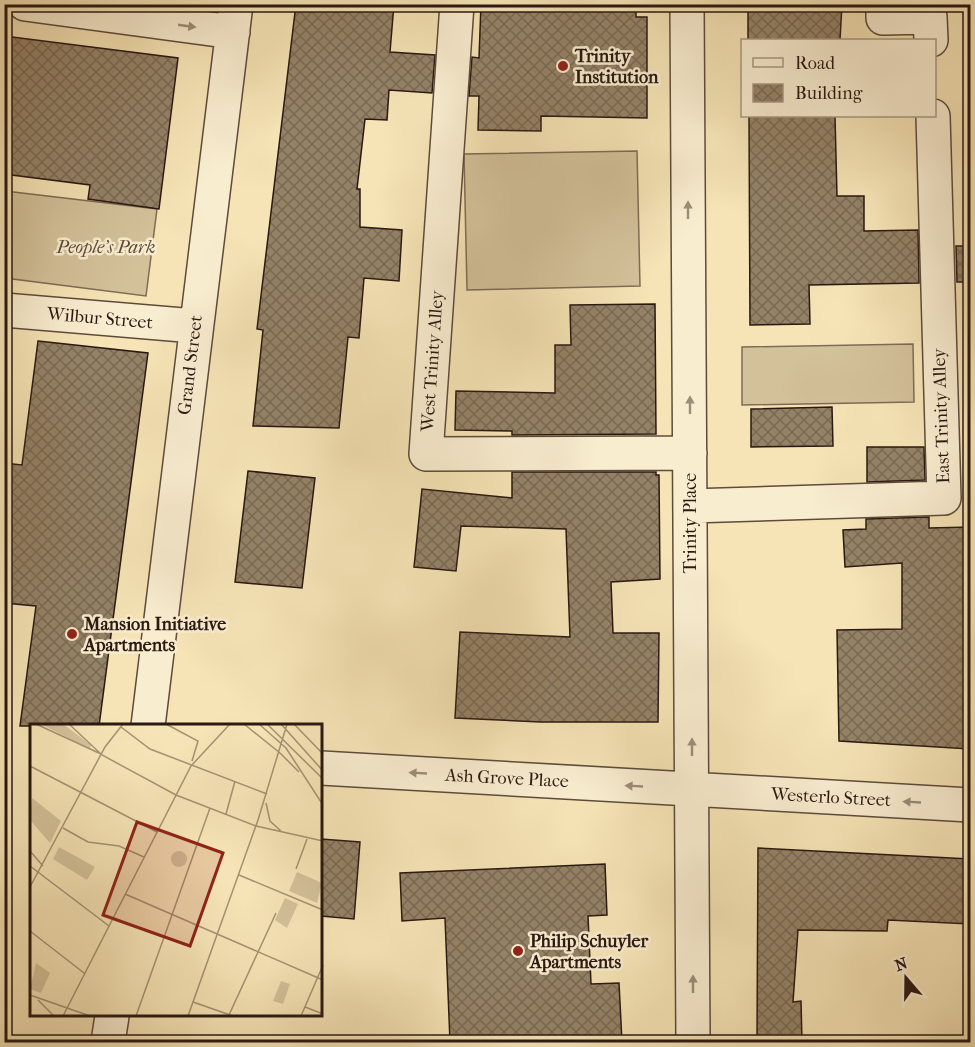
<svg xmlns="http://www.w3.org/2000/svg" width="975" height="1047" font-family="'IM FELL French Canon',serif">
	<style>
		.garden { fill: #d3c19a; stroke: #7e6c56; stroke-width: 1.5 }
		.building { fill: url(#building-cross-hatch); stroke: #2a1812; stroke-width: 1.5 }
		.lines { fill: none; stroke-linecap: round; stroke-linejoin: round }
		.minor-casing { stroke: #5d4b3b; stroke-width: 36 }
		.minor { stroke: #f9edd0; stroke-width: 33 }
		.oneway { fill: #9c8d7a }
		.poi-dot { fill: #8f2418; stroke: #f9edd0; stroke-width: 2 }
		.labels { text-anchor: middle; stroke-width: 5; stroke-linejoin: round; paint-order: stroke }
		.poi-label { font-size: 18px; font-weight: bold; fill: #2a1812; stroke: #f9edd0; text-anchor: start }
		.park-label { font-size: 18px; font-style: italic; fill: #5d4b3b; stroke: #f9edd0 }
		.street-label { font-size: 18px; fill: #2a1812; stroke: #f9edd0 }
		.inset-road { fill: none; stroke: #a49274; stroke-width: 1.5 }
		.view { fill: #8f2418; fill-opacity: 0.15; stroke: #8f2418; stroke-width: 3 }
		.inset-edge { fill: none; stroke: #2a1812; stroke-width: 3 }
	</style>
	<defs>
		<pattern id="building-cross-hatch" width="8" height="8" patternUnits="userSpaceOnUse" patternTransform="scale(1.5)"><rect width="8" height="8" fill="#948267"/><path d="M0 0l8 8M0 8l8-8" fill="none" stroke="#796953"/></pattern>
	</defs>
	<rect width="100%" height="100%" fill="#f6e4b6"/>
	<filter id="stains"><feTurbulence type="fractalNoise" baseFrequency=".00333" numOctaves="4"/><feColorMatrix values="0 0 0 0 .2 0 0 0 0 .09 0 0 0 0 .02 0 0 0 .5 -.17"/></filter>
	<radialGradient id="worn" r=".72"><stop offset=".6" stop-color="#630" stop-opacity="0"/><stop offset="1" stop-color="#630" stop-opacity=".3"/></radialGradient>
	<path class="garden" d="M637 151 640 286 467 290 464 154Z
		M5 191 157 209 146 296 5 278Z
		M913 344 914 402 742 405V347Z"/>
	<path class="building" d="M296 4H394L390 52 435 55 432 93 389 90 387 120 365 119 357 189H360V227L402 230 399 281 364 278 359 338 348 337 339 428 253 426 263 330 257 329Z
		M481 4H636V17H647V118L541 116V131L478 130 479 96H469L472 57 479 58Z
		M748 4H842L840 40H748Z
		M4 36 178 58 159 209 88 199 90 185 4 174Z
		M749 116H835L837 196H864V231L918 230 919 283 809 285 810 324 750 325Z
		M956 246H970V282H957Z
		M655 304 656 434 512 435V431L455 430 456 391 555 393V345H571L570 305Z
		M38 341 148 353 99 726H20L36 606 4 603V463L22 465Z
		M832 407 833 446 751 447V409Z
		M867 447H924L925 480 867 482Z
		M248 471 315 478 302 588 235 582Z
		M512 472H656V475H659L660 579 611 582 613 633H659L658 722H541L455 718 460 632 570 637 566 529 461 526 456 571 414 567 422 489 512 498Z
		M929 517V528L970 527V749L839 741 837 630 902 629V563L845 567 843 530 866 529V519Z
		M321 839 360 842 354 919 321 916Z
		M758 848 970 859V924L888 920 887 931 798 930 793 1002 801 1001 802 1042H757Z
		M605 864 607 915 588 916 591 984 619 983 622 1042H450L445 918 402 921 400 873Z"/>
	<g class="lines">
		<defs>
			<path id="minor" d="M25 4 233 32
				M457 4 426 454 690 453
				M687 4 693 1042
				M883 4V18L930 17 931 40
				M4 310 195 326
				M690 506 944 498 933 116
				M148 726 236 4
				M321 768 970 805
				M108 1042 112 1016"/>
		</defs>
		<use href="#minor" class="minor-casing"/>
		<use href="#minor" class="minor"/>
	</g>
	<defs><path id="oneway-solid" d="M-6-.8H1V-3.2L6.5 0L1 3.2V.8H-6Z" transform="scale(1.5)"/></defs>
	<g class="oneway">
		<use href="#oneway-solid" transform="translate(187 26) rotate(8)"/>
		<use href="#oneway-solid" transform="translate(688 210) rotate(-90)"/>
		<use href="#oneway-solid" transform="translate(690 405) rotate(-90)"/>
		<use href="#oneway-solid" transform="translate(692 747) rotate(-90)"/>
		<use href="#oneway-solid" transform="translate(418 773) rotate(-177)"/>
		<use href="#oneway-solid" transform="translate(634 786) rotate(-177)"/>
		<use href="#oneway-solid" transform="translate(912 802) rotate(-177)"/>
		<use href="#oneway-solid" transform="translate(693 984) rotate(-90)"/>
	</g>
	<g class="poi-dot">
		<circle cx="563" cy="66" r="6"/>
		<circle cx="72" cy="634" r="6"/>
		<circle cx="518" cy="951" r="6"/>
	</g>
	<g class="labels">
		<g class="poi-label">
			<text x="575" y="62">Trinity<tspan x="575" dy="21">Institution</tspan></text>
			<text x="84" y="630">Mansion Initiative<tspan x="84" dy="21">Apartments</tspan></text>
			<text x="530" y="947">Philip Schuyler<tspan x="530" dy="21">Apartments</tspan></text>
		</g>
		<g class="park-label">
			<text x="106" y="253">People's Park</text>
		</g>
		<g class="street-label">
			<text transform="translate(100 318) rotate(5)" y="6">Wilbur Street</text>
			<text transform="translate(432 361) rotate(-86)" y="6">West Trinity Alley</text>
			<text transform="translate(190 365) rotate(-83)" y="6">Grand Street</text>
			<text transform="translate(941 416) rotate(-92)" y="6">East Trinity Alley</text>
			<text transform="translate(690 523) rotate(-90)" y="6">Trinity Place</text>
			<text transform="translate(507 778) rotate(3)" y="6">Ash Grove Place</text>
			<text transform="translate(831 797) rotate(3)" y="6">Westerlo Street</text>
		</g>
	</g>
	<g transform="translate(30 724)">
		<rect width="292" height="292" fill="#f6e4b6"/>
		<path d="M33 0 61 21 60 25 13 1ZM2 74 31 97 20 119 0 96ZM29 123 65 143 57 156 23 135ZM267 148 292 159 287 179 259 167ZM255 174 268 180 257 204 245 196Z" fill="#d3c19a"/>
		<path d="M141 135a8 8 0 1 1 16 0a8 8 0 1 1-16 0ZM6 239 20 249 11 269 0 265ZM251 257 260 260 253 280 243 277Z" fill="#d3c19a"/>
		<path class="inset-road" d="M6 0 71 30M39 0 72 31 146 71 226 102 293 117M136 0 168 17 162 37M214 0 250 29M229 0 256 24 293 81M237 0 293 55M251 0 293 47M264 0 293 30M91 3 120 25 237 70M250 29 269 48M0 42 127 108M236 79 240 97 251 107M196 90 205 57M33 104 58 118 89 122 114 133M0 127 13 142M0 142 79 202M266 145 277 115M209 151 293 186M0 163 75 23 93 0M95 170 293 256M0 207 54 249M0 271 60 292M8 276 24 292M163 278 203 292M275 283 293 290M199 291 246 189M33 292 161 42 200 0M106 292 180 84M158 292 228 96 257 0M271 292 293 241"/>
		<path class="view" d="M107 98 193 129 160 222 73 191Z"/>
		<rect width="292" height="292" class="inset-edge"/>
	</g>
	<rect width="975" height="1047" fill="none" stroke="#f6e4b6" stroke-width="24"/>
	<rect x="6" y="6" width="963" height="1035" fill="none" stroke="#2a1812" stroke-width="3"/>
	<rect x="12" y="12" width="951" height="1023" fill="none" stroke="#2a1812" stroke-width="1.5"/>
	<rect x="741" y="39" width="195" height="78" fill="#f9edd0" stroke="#a69884" stroke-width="1.5"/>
	<rect x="753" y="58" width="30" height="9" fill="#f9edd0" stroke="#a69884" stroke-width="1.5"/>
	<text x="795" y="69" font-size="18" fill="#2a1812">Road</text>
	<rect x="753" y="84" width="30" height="18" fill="url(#building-cross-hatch)" stroke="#a69884" stroke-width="1.5"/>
	<text x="795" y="99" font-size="18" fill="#2a1812">Building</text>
	<g transform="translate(906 978) rotate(340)" stroke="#f9edd0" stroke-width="4.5" paint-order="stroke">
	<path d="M0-4.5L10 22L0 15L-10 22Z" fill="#2a1812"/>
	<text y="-9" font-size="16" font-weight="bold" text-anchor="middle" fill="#2a1812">N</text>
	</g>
	<rect width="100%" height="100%" filter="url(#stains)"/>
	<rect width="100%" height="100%" fill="url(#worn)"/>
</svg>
